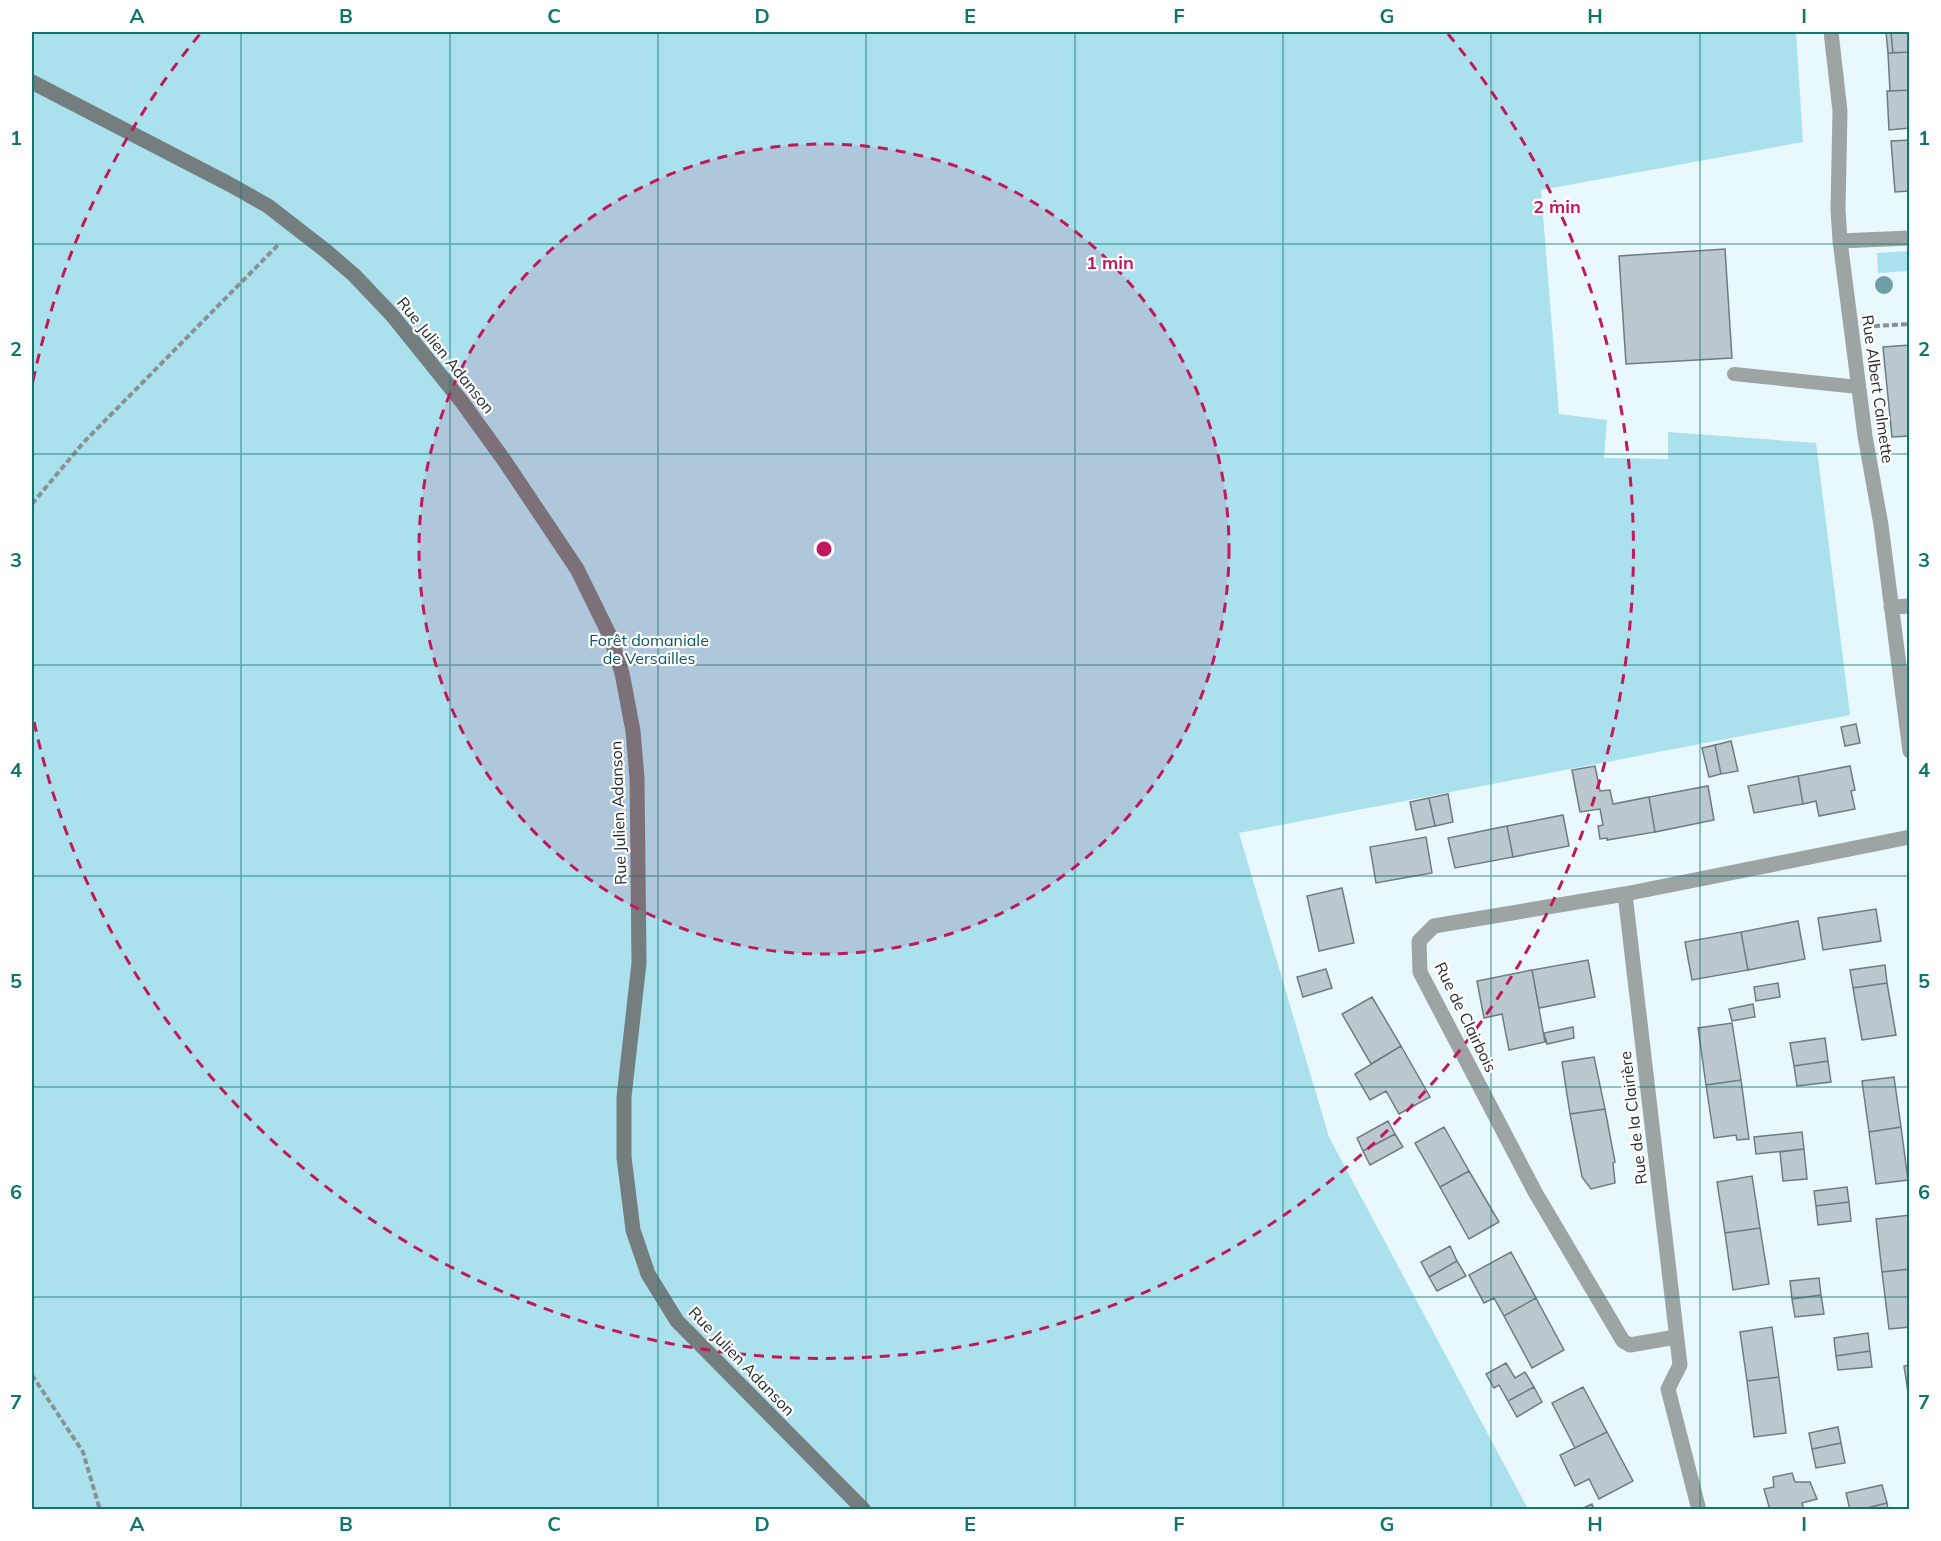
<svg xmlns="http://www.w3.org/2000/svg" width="1941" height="1541" font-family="Mulish,sans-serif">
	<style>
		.green { fill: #abe0ed }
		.building { fill: #bbc8d0; stroke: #6f7b82; stroke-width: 1.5 }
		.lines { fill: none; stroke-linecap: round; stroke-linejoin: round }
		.path { stroke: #879295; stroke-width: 4; stroke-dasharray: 6 3; stroke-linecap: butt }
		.lane { stroke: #9da4a4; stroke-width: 14 }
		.street { stroke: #9da4a4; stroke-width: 15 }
		.secondary { stroke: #747e7e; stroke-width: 15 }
		.tree { fill: #6f9ea8 }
		.grid { fill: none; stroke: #0f766e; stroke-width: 1.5; stroke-opacity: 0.55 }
		.ring { fill: none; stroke: #c2185b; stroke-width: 3; stroke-dasharray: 10 8 }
		.labels { text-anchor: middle; stroke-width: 4.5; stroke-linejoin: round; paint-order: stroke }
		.street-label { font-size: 16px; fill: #252b2c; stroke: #fff }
		.park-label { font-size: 16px; fill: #0c5564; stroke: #fff }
		.centre { fill: #c2185b; stroke: #fff; stroke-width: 3 }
		.ring-label { font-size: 18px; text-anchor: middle; font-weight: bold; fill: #c2185b; stroke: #fff; stroke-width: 4.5; stroke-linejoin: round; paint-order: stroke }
		.neatline { fill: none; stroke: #0f766e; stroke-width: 2 }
		.grid-label { font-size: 20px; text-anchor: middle; font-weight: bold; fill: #0f766e }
	</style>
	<rect width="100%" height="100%" fill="#e8f8fc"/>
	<path class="green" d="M32 32H1796L1803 142 1541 190 1559 414 1607 420 1604 458 1668 459V432L1816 443 1850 715 1239 833 1329 1137 1528 1509H32Z
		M1909 251V271L1878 273 1877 253Z"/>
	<path class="building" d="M1886 32H1891L1893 53H1888Z
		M1891 32H1910V52L1893 53Z
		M1910 52V90L1890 91 1888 53Z
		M1910 90V128L1889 130 1887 91Z
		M1910 140V191L1895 192 1891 141Z
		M1725 249 1732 358 1626 364 1619 256Z
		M1910 345V436L1892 437 1883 347Z
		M1856 724 1860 743 1845 746 1841 727Z
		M1731 741 1738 771 1721 774 1715 745Z
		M1715 745 1721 774 1709 777 1702 748Z
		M1595 766 1600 791 1610 790 1613 804 1649 797 1655 832 1607 840V838L1600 839 1598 826 1603 825 1600 809 1580 812 1572 770Z
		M1850 766 1855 790 1851 791 1855 809 1819 816 1816 801 1803 804 1798 776Z
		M1798 776 1803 804 1754 813 1748 786Z
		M1708 786 1714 820 1655 832 1649 797Z
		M1448 794 1453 822 1435 826 1429 798Z
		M1429 798 1435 826 1416 830 1410 802Z
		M1563 815 1569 846 1513 857 1507 826Z
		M1507 826 1513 857 1455 868 1448 838Z
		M1426 837 1432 873 1376 883 1370 847Z
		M1342 888 1354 943 1319 951 1307 896Z
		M1876 909 1881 941 1823 950 1818 918Z
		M1798 921 1805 959 1748 970 1741 932Z
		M1741 932 1748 970 1692 980 1685 942Z
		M1588 960 1595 997 1539 1008 1532 970Z
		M1885 965 1887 983 1853 988 1850 970Z
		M1326 969 1332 988 1303 997 1297 977Z
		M1532 970 1545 1042 1509 1050 1502 1014 1484 1018 1477 981Z
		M1778 983 1780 997 1756 1001 1754 987Z
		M1887 983 1896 1035 1862 1040 1853 988Z
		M1372 997 1401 1046 1371 1064 1342 1014Z
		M1753 1004 1755 1017 1732 1021 1729 1009Z
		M1732 1023 1741 1080 1706 1085 1698 1028Z
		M1573 1027 1574 1038 1547 1044 1544 1033Z
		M1825 1038 1828 1061 1794 1066 1790 1043Z
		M1401 1046 1430 1097 1399 1114 1386 1091 1370 1100 1355 1074Z
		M1594 1057 1605 1109 1570 1114 1562 1062Z
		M1828 1061 1831 1082 1797 1086 1794 1066Z
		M1894 1077 1901 1127 1869 1132 1862 1081Z
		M1741 1080 1749 1139 1737 1140 1736 1135 1714 1138 1706 1085Z
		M1605 1109 1615 1162 1613 1163 1615 1183 1591 1189 1582 1177 1570 1114Z
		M1388 1121 1395 1134 1363 1151 1357 1138Z
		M1444 1127 1469 1171 1440 1187 1415 1143Z
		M1901 1127 1908 1180 1876 1184 1869 1132Z
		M1802 1132 1804 1149 1756 1154 1754 1137Z
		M1395 1134 1403 1147 1370 1165 1363 1151Z
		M1804 1149 1807 1179 1783 1181 1780 1152Z
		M1469 1171 1499 1222 1469 1239 1440 1187Z
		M1752 1176 1760 1228 1725 1233 1717 1182Z
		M1847 1187 1849 1202 1816 1206 1814 1191Z
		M1849 1202 1851 1221 1818 1225 1816 1206Z
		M1910 1215V1269L1882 1272 1876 1219Z
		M1760 1228 1769 1284 1733 1290 1725 1233Z
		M1450 1246 1457 1261 1429 1277 1421 1262Z
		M1511 1252 1536 1298 1504 1316 1494 1298 1484 1303 1469 1275Z
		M1457 1261 1466 1276 1437 1291 1429 1277Z
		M1910 1269V1327L1889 1329 1882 1272Z
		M1819 1278 1821 1295 1792 1299 1790 1281Z
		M1821 1295 1824 1314 1795 1317 1792 1299Z
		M1536 1298 1564 1350 1532 1368 1504 1316Z
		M1772 1327 1779 1377 1747 1381 1740 1332Z
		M1868 1333 1870 1351 1836 1356 1834 1338Z
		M1870 1351 1872 1367 1838 1370 1836 1356Z
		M1506 1363 1515 1378 1525 1372 1534 1387 1508 1401 1499 1385 1494 1388 1486 1374Z
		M1910 1365V1405L1904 1366Z
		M1779 1377 1786 1433 1754 1437 1747 1381Z
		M1534 1387 1542 1402 1517 1417 1508 1401Z
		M1583 1387 1607 1432 1575 1448 1552 1403Z
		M1838 1427 1841 1443 1812 1449 1809 1433Z
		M1607 1432 1633 1481 1599 1499 1589 1479 1575 1486 1560 1455Z
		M1841 1443 1845 1463 1816 1468 1812 1449Z
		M1792 1473 1795 1482H1810L1817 1499 1802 1503 1804 1510H1770L1764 1489 1774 1487 1773 1477Z
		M1882 1485 1887 1503 1859 1510H1850L1846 1493Z
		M1887 1503 1888 1510H1859Z
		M1592 1504 1594 1510H1579Z"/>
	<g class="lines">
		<path class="path" d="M1874 326 1910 324
			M32 504 83 443 279 244
			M32 1375 83 1452 100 1510"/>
		<path class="lane" d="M1734 374 1858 387"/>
		<path class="street" d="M1831 32 1840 111 1838 209 1840 241 1865 436 1881 525 1910 751
			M1840 241 1910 238
			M1891 607 1910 606
			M1625 894 1680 1365 1668 1389 1699 1510
			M1676 1337 1630 1345 1623 1341 1535 1192 1420 972 1419 941 1434 926 1625 894 1910 837"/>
		<path class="secondary" d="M32 82 229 184 268 206 326 251 354 275 392 315 462 402 504 460 577 569 610 636 622 673 633 731 637 778 639 963 624 1097V1157L633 1230 648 1274 677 1321 864 1510"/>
	</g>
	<circle class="tree" cx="1884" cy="285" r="9"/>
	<path class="grid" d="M241 32V1510M450 32V1510M658 32V1510M866 32V1510M1075 32V1510M1283 32V1510M1491 32V1510M1700 32V1510M32 244H1910M32 454H1910M32 665H1910M32 876H1910M32 1087H1910M32 1297H1910"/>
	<circle cx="824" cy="549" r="405" fill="#c2185b" fill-opacity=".12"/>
	<g class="ring">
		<circle cx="824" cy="549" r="405"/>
		<path d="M33 381A809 809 0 0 1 200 34M1448 34A809 809 0 1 1 33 717"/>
	</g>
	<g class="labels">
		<g class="street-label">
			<text transform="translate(446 355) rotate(51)" y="6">Rue Julien Adanson</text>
			<text transform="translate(1878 389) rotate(82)" y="6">Rue Albert Calmette</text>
			<text transform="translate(618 813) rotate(-92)" y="6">Rue Julien Adanson</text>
			<text transform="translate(1466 1017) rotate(64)" y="6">Rue de Clairbois</text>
			<text transform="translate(1633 1118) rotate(-97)" y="6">Rue de la Clairière</text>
			<text transform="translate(742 1361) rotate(46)" y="6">Rue Julien Adanson</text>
		</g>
		<g class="park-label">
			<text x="649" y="646">Forêt domaniale<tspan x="649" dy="18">de Versailles</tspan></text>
		</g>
	</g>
	<circle cx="824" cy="549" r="9" class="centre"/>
	<g class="ring-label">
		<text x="1557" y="213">2 min</text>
		<text x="1110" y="269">1 min</text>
	</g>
	<rect width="1941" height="1541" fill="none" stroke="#ffffff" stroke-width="66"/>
	<rect x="33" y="33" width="1875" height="1475" class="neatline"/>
	<g class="grid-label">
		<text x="137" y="23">A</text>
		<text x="346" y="23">B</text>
		<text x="554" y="23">C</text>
		<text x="762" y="23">D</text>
		<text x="970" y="23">E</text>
		<text x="1179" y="23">F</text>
		<text x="1387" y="23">G</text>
		<text x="1595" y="23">H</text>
		<text x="1804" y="23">I</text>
		<text x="16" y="145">1</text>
		<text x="1924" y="145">1</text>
		<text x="16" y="356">2</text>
		<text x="1924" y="356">2</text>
		<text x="16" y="567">3</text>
		<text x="1924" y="567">3</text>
		<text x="16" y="777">4</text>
		<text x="1924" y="777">4</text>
		<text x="16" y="988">5</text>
		<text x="1924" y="988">5</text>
		<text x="16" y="1199">6</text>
		<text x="1924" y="1199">6</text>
		<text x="16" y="1409">7</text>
		<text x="1924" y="1409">7</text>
		<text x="137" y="1531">A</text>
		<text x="346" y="1531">B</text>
		<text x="554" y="1531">C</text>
		<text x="762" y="1531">D</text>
		<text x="970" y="1531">E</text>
		<text x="1179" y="1531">F</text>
		<text x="1387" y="1531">G</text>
		<text x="1595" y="1531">H</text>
		<text x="1804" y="1531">I</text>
	</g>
</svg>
